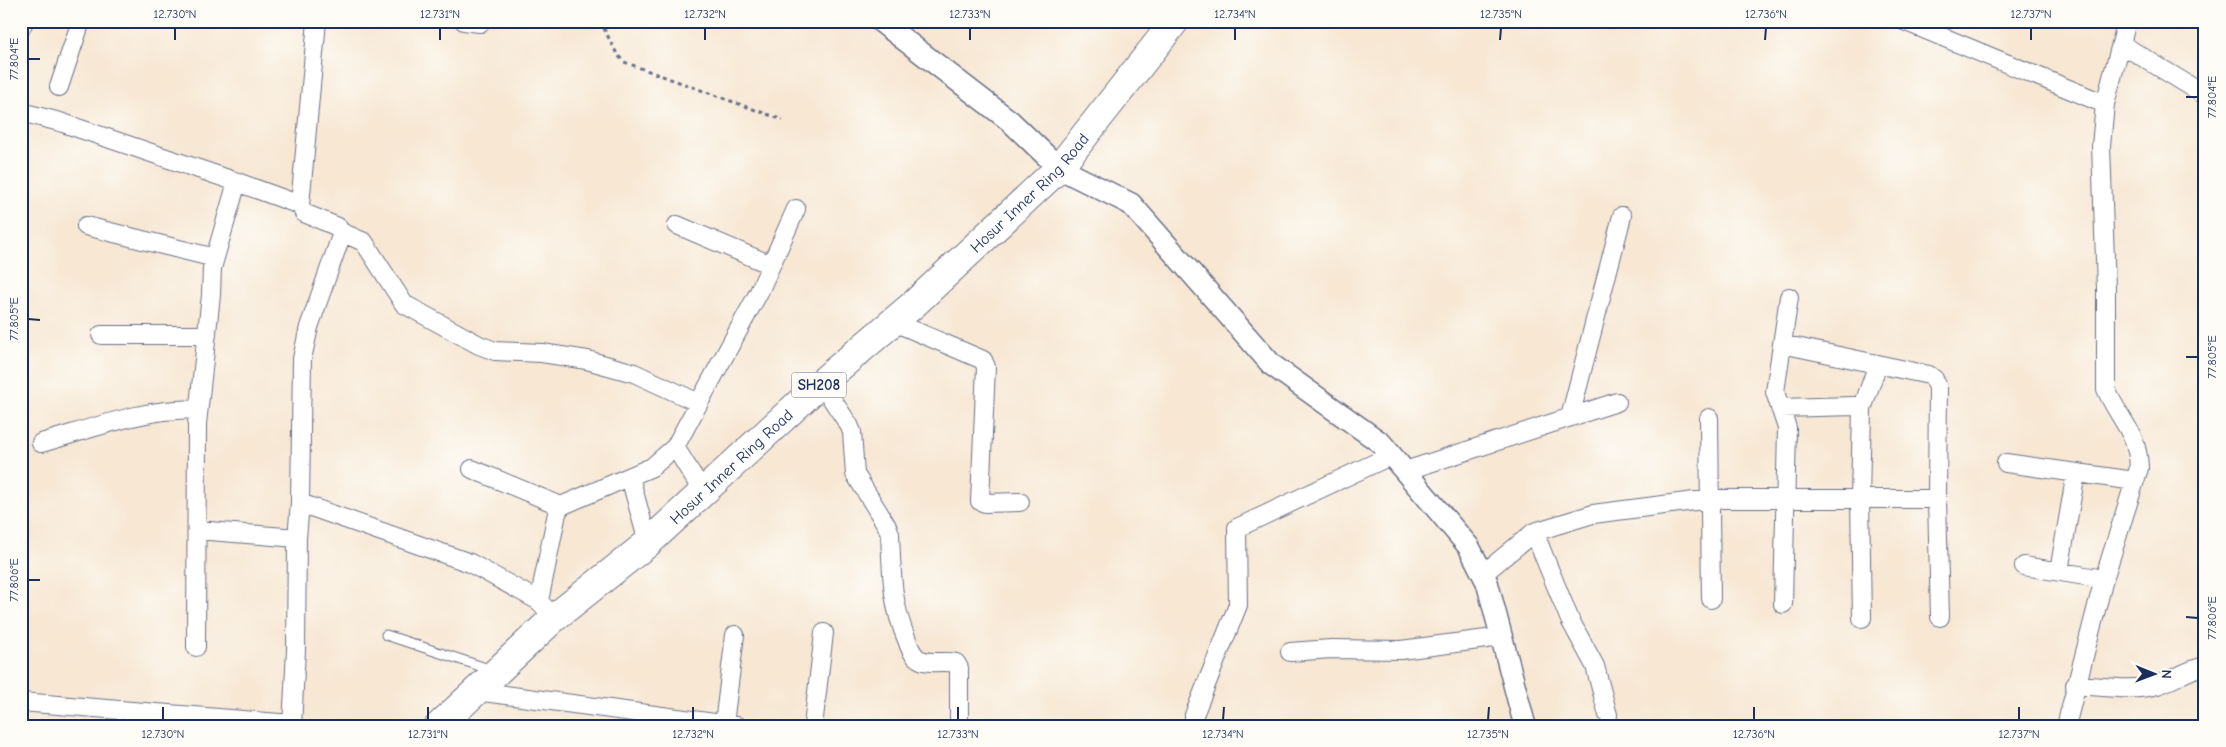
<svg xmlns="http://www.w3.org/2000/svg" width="2226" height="747" font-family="'Comic Neue',sans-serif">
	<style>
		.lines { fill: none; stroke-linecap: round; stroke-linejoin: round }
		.service-casing { stroke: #686f87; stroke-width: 11 }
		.minor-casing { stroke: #686f87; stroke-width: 20 }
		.tertiary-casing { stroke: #686f87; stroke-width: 24 }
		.primary-casing { stroke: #686f87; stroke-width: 30 }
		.path { stroke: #686f87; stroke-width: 3; stroke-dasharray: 4 4; stroke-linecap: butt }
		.service { stroke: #fff; stroke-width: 9 }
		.minor { stroke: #fff; stroke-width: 18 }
		.tertiary { stroke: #fff; stroke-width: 21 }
		.primary { stroke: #fff; stroke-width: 28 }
		.ticks { fill: none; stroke: #1b2f5e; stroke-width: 2 }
		.labels { text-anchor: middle; stroke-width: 4; stroke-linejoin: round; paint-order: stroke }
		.shield { fill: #fdfcf7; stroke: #5f6c8c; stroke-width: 1 }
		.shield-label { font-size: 15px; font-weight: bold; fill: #1b2f5e }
		.street-label { font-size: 16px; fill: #1b2f5e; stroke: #fdfcf7 }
		.neatline { fill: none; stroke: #1b2f5e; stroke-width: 2 }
		.ticks-label { font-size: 12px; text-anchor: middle; fill: #1b2f5e }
	</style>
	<rect width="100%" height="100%" fill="#fdfcf7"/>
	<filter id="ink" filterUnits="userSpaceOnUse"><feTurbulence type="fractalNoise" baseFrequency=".02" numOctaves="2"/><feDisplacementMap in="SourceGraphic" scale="10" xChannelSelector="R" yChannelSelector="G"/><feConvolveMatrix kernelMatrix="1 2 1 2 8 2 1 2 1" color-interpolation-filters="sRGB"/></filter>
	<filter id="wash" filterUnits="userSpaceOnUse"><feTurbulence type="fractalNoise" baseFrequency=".0096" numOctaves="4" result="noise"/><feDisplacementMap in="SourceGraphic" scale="20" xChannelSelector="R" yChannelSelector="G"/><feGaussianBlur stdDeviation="1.12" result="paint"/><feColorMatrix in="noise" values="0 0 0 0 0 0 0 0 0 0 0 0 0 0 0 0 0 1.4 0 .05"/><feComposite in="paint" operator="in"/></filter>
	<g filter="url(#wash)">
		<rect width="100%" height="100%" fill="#f7e7d3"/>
	</g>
	<g filter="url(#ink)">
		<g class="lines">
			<defs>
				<path id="service" d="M386 635 492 670"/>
				<path id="minor" d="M464 21 480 23
					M1904 21 2105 104
					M21 28 24 21
					M2121 44 2205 95
					M59 87 81 21
					M21 112 60 122 237 182
					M677 225 771 265
					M86 226 215 258
					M341 232 364 242 404 304 479 345 495 351 542 353 587 360 634 373 699 403
					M894 322 983 360 986 367 980 501 985 503 1020 502
					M101 335H207
					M1782 344 1929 375 1934 379 1938 387 1937 499 1940 617
					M821 383 849 425 852 432 855 474 887 526 890 534C892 573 891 603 907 640 909 646 912 655 919 659 929 665 945 660 956 663L959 668V726
					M1780 408 1855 406 1862 409 1860 499 1862 618
					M1862 409 1878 364
					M1570 417 1622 216
					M1709 418 1711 599
					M41 443C88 430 150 406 198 410
					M675 447 703 492
					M2006 463 2135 481
					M472 469 561 506
					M1405 471 1617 402
					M630 477 648 543
					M300 503 470 563 539 601 546 609
					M197 530 297 538
					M1534 532 1570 620 1595 666 1608 715
					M2024 566 2104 579
					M2059 571 2076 473
					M1483 574 1534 532 1593 514 1710 499H1937
					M539 601 557 513 561 506 652 467 675 447 759 292 796 209
					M1783 604 1787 428 1775 392 1789 297
					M196 647 197 424 211 295 212 268 237 182 300 205
					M1290 652 1331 649 1401 650 1502 637
					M2075 685C2101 686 2132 692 2157 685 2174 680 2188 669 2205 666
					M476 691 737 726
					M21 702 292 724
					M724 724 735 635
					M292 726 296 650 297 538 300 503 302 359 309 327 341 236 338 227 304 213 300 205 317 21
					M813 726 824 633
					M1194 726V715L1238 605 1237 528 1392 455
					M2066 726 2104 579 2139 468C2138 432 2119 420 2106 389V288L2101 146 2105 104 2127 21"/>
				<path id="tertiary" d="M880 21 1010 121 1059 168 1131 204 1272 365 1381 443 1469 547 1487 582 1525 726"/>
				<g id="primary">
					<path id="s1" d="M439 726 554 618 648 543 821 383 914 304 1059 168 1175 21"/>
				</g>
			</defs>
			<use href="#service" class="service-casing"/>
			<use href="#minor" class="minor-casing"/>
			<use href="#tertiary" class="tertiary-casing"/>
			<use href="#primary" class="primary-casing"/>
			<path class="path" d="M600 21 617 54 624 62 783 120"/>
			<use href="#service" class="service"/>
			<use href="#minor" class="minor"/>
			<use href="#tertiary" class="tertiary"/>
			<use href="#primary" class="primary"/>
		</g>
	</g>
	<path class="ticks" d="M175 40V28M440 40V28M705 40V28M970 40V28M1235 40V28M1500 40 1501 28M1765 40 1766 28M2031 40V28M28 59H40M2186 97H2198M28 319 40 320M2186 357H2198M28 580H40M2186 617 2198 618M163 720V707M428 720V707M693 720V707M958 720V707M1223 720 1224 707M1488 720 1489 707M1754 720V707M2019 720V707"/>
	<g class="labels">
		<rect class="shield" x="791.5" y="372.5" width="55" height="25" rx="4"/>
		<g class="shield-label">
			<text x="819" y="390">SH208</text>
		</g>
		<g class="street-label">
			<text dy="6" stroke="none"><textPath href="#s1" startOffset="796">Hosur Inner Ring Road</textPath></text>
			<text dy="6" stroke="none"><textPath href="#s1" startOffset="391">Hosur Inner Ring Road</textPath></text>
		</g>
	</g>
	<rect width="2226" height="747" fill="none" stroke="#fdfcf7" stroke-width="55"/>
	<g transform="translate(2154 674) rotate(91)" stroke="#fdfcf7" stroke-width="4" paint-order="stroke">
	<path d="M0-4L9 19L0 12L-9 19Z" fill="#1b2f5e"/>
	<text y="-8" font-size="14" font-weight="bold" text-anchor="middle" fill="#1b2f5e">N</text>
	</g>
	<rect x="28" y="28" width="2170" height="692" class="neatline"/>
	<g class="ticks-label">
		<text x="175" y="18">12.730°N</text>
		<text x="440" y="18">12.731°N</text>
		<text x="705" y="18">12.732°N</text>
		<text x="970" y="18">12.733°N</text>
		<text x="1235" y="18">12.734°N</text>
		<text x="1501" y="18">12.735°N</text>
		<text x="1766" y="18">12.736°N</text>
		<text x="2031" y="18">12.737°N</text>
		<text transform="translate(14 59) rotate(-90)" y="4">77.804°E</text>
		<text transform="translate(2212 97) rotate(-90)" y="4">77.804°E</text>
		<text transform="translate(14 319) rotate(-90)" y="4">77.805°E</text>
		<text transform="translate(2212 357) rotate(-90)" y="4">77.805°E</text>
		<text transform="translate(14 580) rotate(-90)" y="4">77.806°E</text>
		<text transform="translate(2212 618) rotate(-90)" y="4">77.806°E</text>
		<text x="163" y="738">12.730°N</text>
		<text x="428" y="738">12.731°N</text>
		<text x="693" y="738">12.732°N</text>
		<text x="958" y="738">12.733°N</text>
		<text x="1223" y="738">12.734°N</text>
		<text x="1488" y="738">12.735°N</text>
		<text x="1754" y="738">12.736°N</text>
		<text x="2019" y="738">12.737°N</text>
	</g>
</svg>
